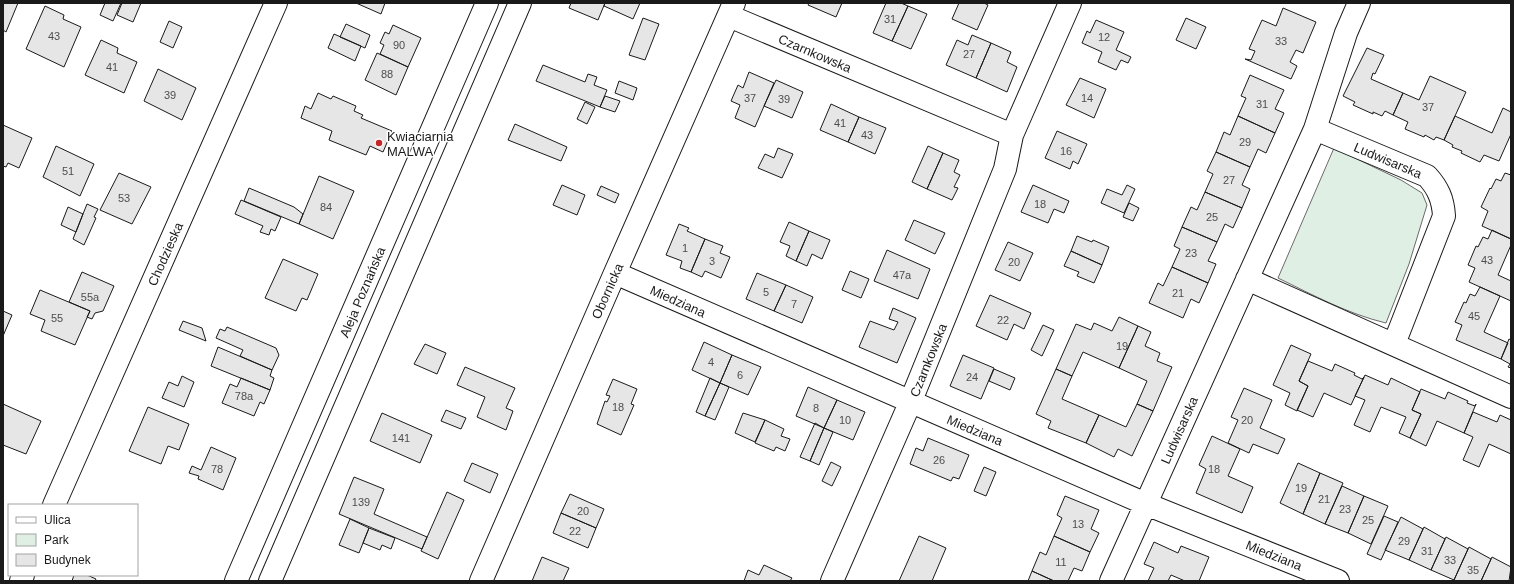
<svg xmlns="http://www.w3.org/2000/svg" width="1514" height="584" font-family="Helvetica,sans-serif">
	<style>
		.green { fill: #e0efe3; stroke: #6a6a6a }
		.building { fill: #e6e6e6; stroke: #1a1a1a }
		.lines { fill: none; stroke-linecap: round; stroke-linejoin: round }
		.minor-casing { stroke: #1a1a1a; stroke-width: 24 }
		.major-casing { stroke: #1a1a1a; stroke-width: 24 }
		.minor { stroke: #fff; stroke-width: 22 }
		.major { stroke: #fff; stroke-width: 22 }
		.poi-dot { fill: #c62828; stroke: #fff; stroke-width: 1.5 }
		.labels { text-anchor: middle; stroke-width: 3; stroke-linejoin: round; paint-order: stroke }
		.number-label { font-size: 11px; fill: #4d4d4d }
		.street-label { font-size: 13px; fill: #1a1a1a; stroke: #fff }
		.poi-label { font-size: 13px; fill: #1a1a1a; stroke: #fff; text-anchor: start }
	</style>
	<rect width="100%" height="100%" fill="#fff"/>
	<path class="green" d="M1334 148 1401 180 1422 193 1427 205 1409 264 1386 323C1348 314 1313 295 1278 278Z"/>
	<path class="building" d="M3 3H18L6 32 3 30Z
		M105 3H121L113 21 100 15Z
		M122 3H141L133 22 117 15Z
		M356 3H385L381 14Z
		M571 3H605L598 20 569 8Z
		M605 3H640L633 19 604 6Z
		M809 3H842L836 17 808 5Z
		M886 3H901L908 6 892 41 873 33Z
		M959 3H984L988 5 977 30 952 19Z
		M45 6 64 15 63 19 81 27 64 67 26 49Z
		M908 6 927 14 911 49 892 41Z
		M1283 8 1316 22 1303 53 1296 50 1290 62 1297 66 1291 79 1245 59 1251 60 1255 51 1249 49 1262 20 1276 26Z
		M643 18 659 24 645 60 629 55Z
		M1186 18 1206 27 1196 49 1176 40Z
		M1096 20 1124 32 1116 50 1131 57 1128 63 1121 60 1116 70 1098 62 1102 52 1082 43 1087 31 1090 33Z
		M169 21 182 27 173 48 160 42Z
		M346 24 370 35 365 48 340 37Z
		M393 25 421 38 408 67 380 54 384 45 380 43 385 32 389 34Z
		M334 34 361 46 355 61 328 48Z
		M972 35 991 43 976 78 946 65 957 40 968 45Z
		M101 40 118 48 117 53 137 62 124 93 85 75Z
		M991 43 1011 52 1007 62 1017 67 1007 92 976 78Z
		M1367 48 1384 55 1375 74 1373 73 1371 79 1403 93 1393 115 1385 111 1382 116 1373 112V114L1353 105 1355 102 1343 96Z
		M377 53 408 67 396 95 365 80Z
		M543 65 585 82 588 74 597 77 594 85 607 90 600 107 536 81Z
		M158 69 196 88 182 120 144 101Z
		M749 72 774 83 755 127 735 118 740 105 731 101 738 85 743 88Z
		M1250 75 1284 90 1275 109 1284 113 1275 133 1238 116 1246 98 1241 96Z
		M1430 76 1466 92 1444 140 1436 137 1434 140 1425 135 1424 137 1405 129 1408 122 1393 115 1403 93 1419 100Z
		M1080 78 1106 89 1094 118 1066 105Z
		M776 80 803 92 792 118 764 106Z
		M619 81 637 88 633 100 615 93Z
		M318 93 331 99 333 96 356 106 354 111 363 115 361 118 392 131 383 152 370 146 366 155 329 140 332 131 301 118 305 106 311 109Z
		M605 96 620 101 615 112 600 107Z
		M585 102 595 107 587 124 577 119Z
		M831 104 859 117 848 142 820 130Z
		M1503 108 1511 112V134L1499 161 1484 155 1480 162 1461 153 1462 151 1452 147 1453 145 1444 140 1455 116 1492 133Z
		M1238 116 1275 133 1266 153 1258 149 1250 167 1216 152 1224 132 1230 135Z
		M859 117 886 128 875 154 848 142Z
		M515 124 567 147 561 161 508 140Z
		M3 125 32 138 19 168 8 163 6 167 3 166Z
		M1057 131 1087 144 1078 164 1073 161 1070 169 1045 158Z
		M56 146 94 164 80 196 43 177Z
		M928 146 943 153 927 189 912 182Z
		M778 148 793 154 782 178 758 168 765 154 774 158Z
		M1216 152 1250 167 1242 185 1250 189 1242 208 1205 192 1213 174 1207 171Z
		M943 153 959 160 954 172 960 175 954 187 958 188 952 200 927 189Z
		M119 173 151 187 132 224 100 210Z
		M1505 173 1511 175V239L1482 226 1488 211 1481 207 1490 188 1491 189 1496 179 1501 181Z
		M319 176 354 191 333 239 299 224Z
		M562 185 585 195 577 215 553 205Z
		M1033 185 1069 201 1064 213 1054 209 1048 223 1021 212Z
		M1127 185 1135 189 1124 213 1101 203 1107 189 1122 195Z
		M601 186 619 194 615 203 597 195Z
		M249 188 294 207 303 214 299 224 244 201Z
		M1205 192 1242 208 1233 228 1225 224 1217 242 1182 227 1191 207 1197 210Z
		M241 200 281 217 275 231 271 229 269 235 260 232 263 226 235 214Z
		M1129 203 1139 208 1133 221 1123 217Z
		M87 204 98 209 94 217 96 218 84 245 73 239Z
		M68 207 83 214 76 232 61 225Z
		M914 220 945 233 935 254 905 240Z
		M789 222 809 231 796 261 786 256 790 246 780 242Z
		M679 224 689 228 687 231 705 239 691 272 680 268 682 261 666 255Z
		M1182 227 1217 242 1208 261 1216 264 1208 283 1172 267 1180 249 1174 246Z
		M1492 230 1511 239V245L1498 275 1511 281V301L1469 282 1475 268 1468 265 1476 246 1478 247 1483 237 1488 239Z
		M809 231 830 240 822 259 812 254 807 266 796 261Z
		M1077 236 1092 242 1093 240 1109 247 1102 265 1071 251Z
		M705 239 723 246 720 253 730 257 721 278 705 271 702 277 691 272Z
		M1008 242 1033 253 1020 281 995 270Z
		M887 250 930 269 918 299 874 281Z
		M1071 251 1102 265 1094 283 1077 276 1079 272 1064 266Z
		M283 259 318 274 307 300 302 298 296 311 265 298Z
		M1172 267 1208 283 1199 303 1191 299 1183 318 1149 303 1158 283 1163 286Z
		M850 271 869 279 861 298 842 290Z
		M82 272 114 286 103 311 95 313 92 319 87 317 90 311 69 302Z
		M757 273 786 285 774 311 746 299Z
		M786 285 813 297 802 323 774 311Z
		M1480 287 1500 296 1484 332 1508 343 1501 359 1456 340 1462 325 1455 322 1464 302 1466 303 1470 294 1475 296Z
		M40 290 90 311 75 345 41 331 45 320 30 314Z
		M990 295 1031 313 1024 329 1014 324 1007 340 976 326Z
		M893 308 916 318 897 363 859 347 870 321 894 330 898 322 889 319Z
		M3 311 12 315 3 336Z
		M1119 317 1138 326 1119 368 1083 352 1072 376 1056 369 1076 324 1091 330 1094 323 1112 331Z
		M183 321 202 328 206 341 179 330Z
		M1043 325 1054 330 1042 356 1031 350Z
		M1138 326 1151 332 1145 346 1160 353 1157 361 1172 367 1153 411 1137 404 1147 381 1119 368Z
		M227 327 276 348 279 355 272 370 240 356 243 350 216 338 220 329 225 331Z
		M1509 339 1511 340V368L1508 367 1510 364 1501 359Z
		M704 342 732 355 720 383 692 370Z
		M425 344 446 353 437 374 414 364Z
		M1291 345 1311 354 1299 381 1308 386 1297 411 1285 405 1290 393 1273 385Z
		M218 347 272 370 270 376 274 378 270 390 211 366Z
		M732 355 761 367 748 395 720 383Z
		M963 355 994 368 981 399 950 386Z
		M1308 361 1332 371 1335 364 1355 373 1354 375 1362 379 1364 377 1351 405 1324 393 1313 417 1297 410 1308 386 1299 381Z
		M465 367 515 388 506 408 513 411 506 430 477 417 485 397 457 385Z
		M994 369 1015 378 1010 390 989 381Z
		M1056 369 1072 376 1062 399 1099 415 1086 443 1048 428 1051 421 1036 414Z
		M1365 375 1388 385 1391 378 1420 392 1412 410 1421 414 1410 438 1399 433 1406 417 1381 407 1370 432 1354 425 1365 400 1355 396Z
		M182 376 194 382 184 407 162 398 169 382 178 386Z
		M241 378 270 390 264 404 260 402 254 416 222 403 230 384 237 387Z
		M710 378 720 383 705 416 696 412Z
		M613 379 637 389 631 404 634 405 621 435 597 424 605 401 607 402 610 396 606 395Z
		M720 383 729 387 715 420 705 416Z
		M808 387 837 400 824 428 796 416Z
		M1244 388 1272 400 1260 428 1285 439 1278 454 1253 444 1249 453 1228 443 1238 420 1231 417Z
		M1421 389 1445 399 1448 392 1468 401 1467 403 1475 406 1476 404 1464 433 1437 421 1426 446 1410 438 1421 414 1412 410Z
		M837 400 865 412 853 440 824 428Z
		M3 404 41 421 26 454 3 445Z
		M1137 404 1153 411 1132 456 1118 449 1114 457 1086 443 1099 415 1126 427Z
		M148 407 189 424 179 450 168 446 161 464 129 451Z
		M446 410 466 418 461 429 441 421Z
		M1473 412 1497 422 1500 415 1511 420V454L1489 444 1479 467 1463 460 1473 437 1464 433Z
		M382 413 432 435 420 463 370 441Z
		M743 413 765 420 755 442 735 433Z
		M765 420 784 429 781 436 790 439 785 451 776 447 774 451 755 443Z
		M815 423 824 428 810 461 800 457Z
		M824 428 833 432 819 465 810 461Z
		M1212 436 1240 449 1228 476 1253 487 1242 513 1196 493 1206 469 1199 465Z
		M928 438 969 455 959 479 953 477 951 481 910 464 916 448 923 451Z
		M211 447 236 458 223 490 198 479 199 476 189 473 192 466 201 470Z
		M831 462 841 467 832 486 822 481Z
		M472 463 498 474 490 493 464 481Z
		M1298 463 1320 473 1303 514 1280 503Z
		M984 467 996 472 986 496 974 491Z
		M1320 473 1343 483 1325 524 1303 514Z
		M354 477 384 489 374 514 427 537 422 549 339 514Z
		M1342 486 1364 496 1348 533 1325 524Z
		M447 492 464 500 438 559 421 551Z
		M570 494 604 509 596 528 561 513Z
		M1065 496 1099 510 1091 529 1099 533 1090 552 1054 536 1062 518 1057 515Z
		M1364 496 1388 506 1371 544 1348 533Z
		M561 513 596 528 588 548 553 533Z
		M1384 516 1398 522 1381 560 1367 554Z
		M1401 517 1423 529 1409 560 1385 550Z
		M350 519 369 528 359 553 339 545Z
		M1424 527 1445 539 1431 570 1409 560Z
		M369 528 395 538 391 549 382 545 380 550 363 543Z
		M919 536 946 548 932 581H899Z
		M1054 536 1090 552 1082 571 1074 568 1068 581H1054L1032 571 1040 552 1046 555Z
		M1446 537 1468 549 1454 580 1431 570Z
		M1154 542 1178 553 1181 546 1209 557 1199 581H1185L1171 575 1168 581H1148L1154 568 1144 564Z
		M1469 547 1491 559 1481 581H1456L1454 580Z
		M542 557 569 568 563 581H532Z
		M1492 557 1511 567 1509 581H1481Z
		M764 565 792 578 790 581H744L748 570 759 575Z
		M1032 571 1054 581H1028Z
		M74 575H87L96 579 95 581H72Z"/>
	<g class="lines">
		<defs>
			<path id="minor" d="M729 16 1012 135
				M1315 129 1427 176C1438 188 1443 199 1444 216L1394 344
				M615 273 1146 504 1338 581
				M1247 279 1511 397
				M54 505 276 3
				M21 581 23 575
				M481 581 615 273 734 3
				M832 581 910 403 1005 169 1012 135 1070 3
				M1111 581 1315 129 1346 33 1359 3"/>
			<path id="major" d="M236 581 487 3
				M270 581 520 3"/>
		</defs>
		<use href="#minor" class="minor-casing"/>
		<use href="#major" class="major-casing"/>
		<use href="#minor" class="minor"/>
		<use href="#major" class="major"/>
	</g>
	<circle class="poi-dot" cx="379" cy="143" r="4"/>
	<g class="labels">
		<g class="number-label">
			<text x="890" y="23">31</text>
			<text x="54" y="40">43</text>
			<text x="1104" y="41">12</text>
			<text x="1281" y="45">33</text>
			<text x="399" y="49">90</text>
			<text x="969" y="58">27</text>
			<text x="112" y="71">41</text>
			<text x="387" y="78">88</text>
			<text x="170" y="99">39</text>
			<text x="750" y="102">37</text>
			<text x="1087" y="102">14</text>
			<text x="784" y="103">39</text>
			<text x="1262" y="108">31</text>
			<text x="1428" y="111">37</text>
			<text x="840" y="127">41</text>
			<text x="867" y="139">43</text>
			<text x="1245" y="146">29</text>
			<text x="1066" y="155">16</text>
			<text x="68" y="175">51</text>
			<text x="1229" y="184">27</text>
			<text x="124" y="202">53</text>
			<text x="1040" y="208">18</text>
			<text x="326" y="211">84</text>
			<text x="1212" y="221">25</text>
			<text x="685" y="252">1</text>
			<text x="1191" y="257">23</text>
			<text x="1487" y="264">43</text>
			<text x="712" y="265">3</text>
			<text x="1014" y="266">20</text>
			<text x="902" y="279">47a</text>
			<text x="766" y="296">5</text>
			<text x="1178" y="297">21</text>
			<text x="90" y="301">55a</text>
			<text x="794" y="308">7</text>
			<text x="1474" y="320">45</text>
			<text x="57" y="322">55</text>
			<text x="1003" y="324">22</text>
			<text x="1122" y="350">19</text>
			<text x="711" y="366">4</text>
			<text x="740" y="379">6</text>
			<text x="972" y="381">24</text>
			<text x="244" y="400">78a</text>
			<text x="618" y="411">18</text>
			<text x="816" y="412">8</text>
			<text x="845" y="424">10</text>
			<text x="1247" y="424">20</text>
			<text x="401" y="442">141</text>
			<text x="939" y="464">26</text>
			<text x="217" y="473">78</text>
			<text x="1214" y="473">18</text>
			<text x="1301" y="492">19</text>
			<text x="1324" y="503">21</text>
			<text x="361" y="506">139</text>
			<text x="1345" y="513">23</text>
			<text x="583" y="515">20</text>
			<text x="1368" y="524">25</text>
			<text x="1078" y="528">13</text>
			<text x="575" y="535">22</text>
			<text x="1404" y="545">29</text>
			<text x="1427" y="555">31</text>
			<text x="1450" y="564">33</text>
			<text x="1061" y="566">11</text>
			<text x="1473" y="574">35</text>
		</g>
		<g class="street-label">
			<text transform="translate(815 53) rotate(23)" y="5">Czarnkowska</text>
			<text transform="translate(1388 160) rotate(23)" y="5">Ludwisarska</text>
			<text transform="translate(165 254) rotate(-66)" y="5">Chodzieska</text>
			<text transform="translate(607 291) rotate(-66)" y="5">Obornicka</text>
			<text transform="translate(362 292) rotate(-67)" y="5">Aleja Poznańska</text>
			<text transform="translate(678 301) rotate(24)" y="5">Miedziana</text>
			<text transform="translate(928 360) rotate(-68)" y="5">Czarnkowska</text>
			<text transform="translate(975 430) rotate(23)" y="5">Miedziana</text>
			<text transform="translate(1179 430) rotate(-66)" y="5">Ludwisarska</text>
			<text transform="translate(1274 555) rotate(22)" y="5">Miedziana</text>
		</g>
		<g class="poi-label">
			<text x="387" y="141">Kwiaciarnia<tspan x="387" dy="15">MALWA</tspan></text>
		</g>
	</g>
	<rect width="1514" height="584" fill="none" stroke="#1a1a1a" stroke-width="8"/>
	<rect x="8" y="504" width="130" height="72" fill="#ffffff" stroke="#a3a3a3"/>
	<rect x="16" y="517" width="20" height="6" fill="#ffffff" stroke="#a3a3a3"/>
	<text x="44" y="524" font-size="12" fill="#1a1a1a">Ulica</text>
	<rect x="16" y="534" width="20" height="12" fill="#e0efe3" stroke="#a3a3a3"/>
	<text x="44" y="544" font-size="12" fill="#1a1a1a">Park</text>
	<rect x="16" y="554" width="20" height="12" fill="#e6e6e6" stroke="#a3a3a3"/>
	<text x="44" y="564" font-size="12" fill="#1a1a1a">Budynek</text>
</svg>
